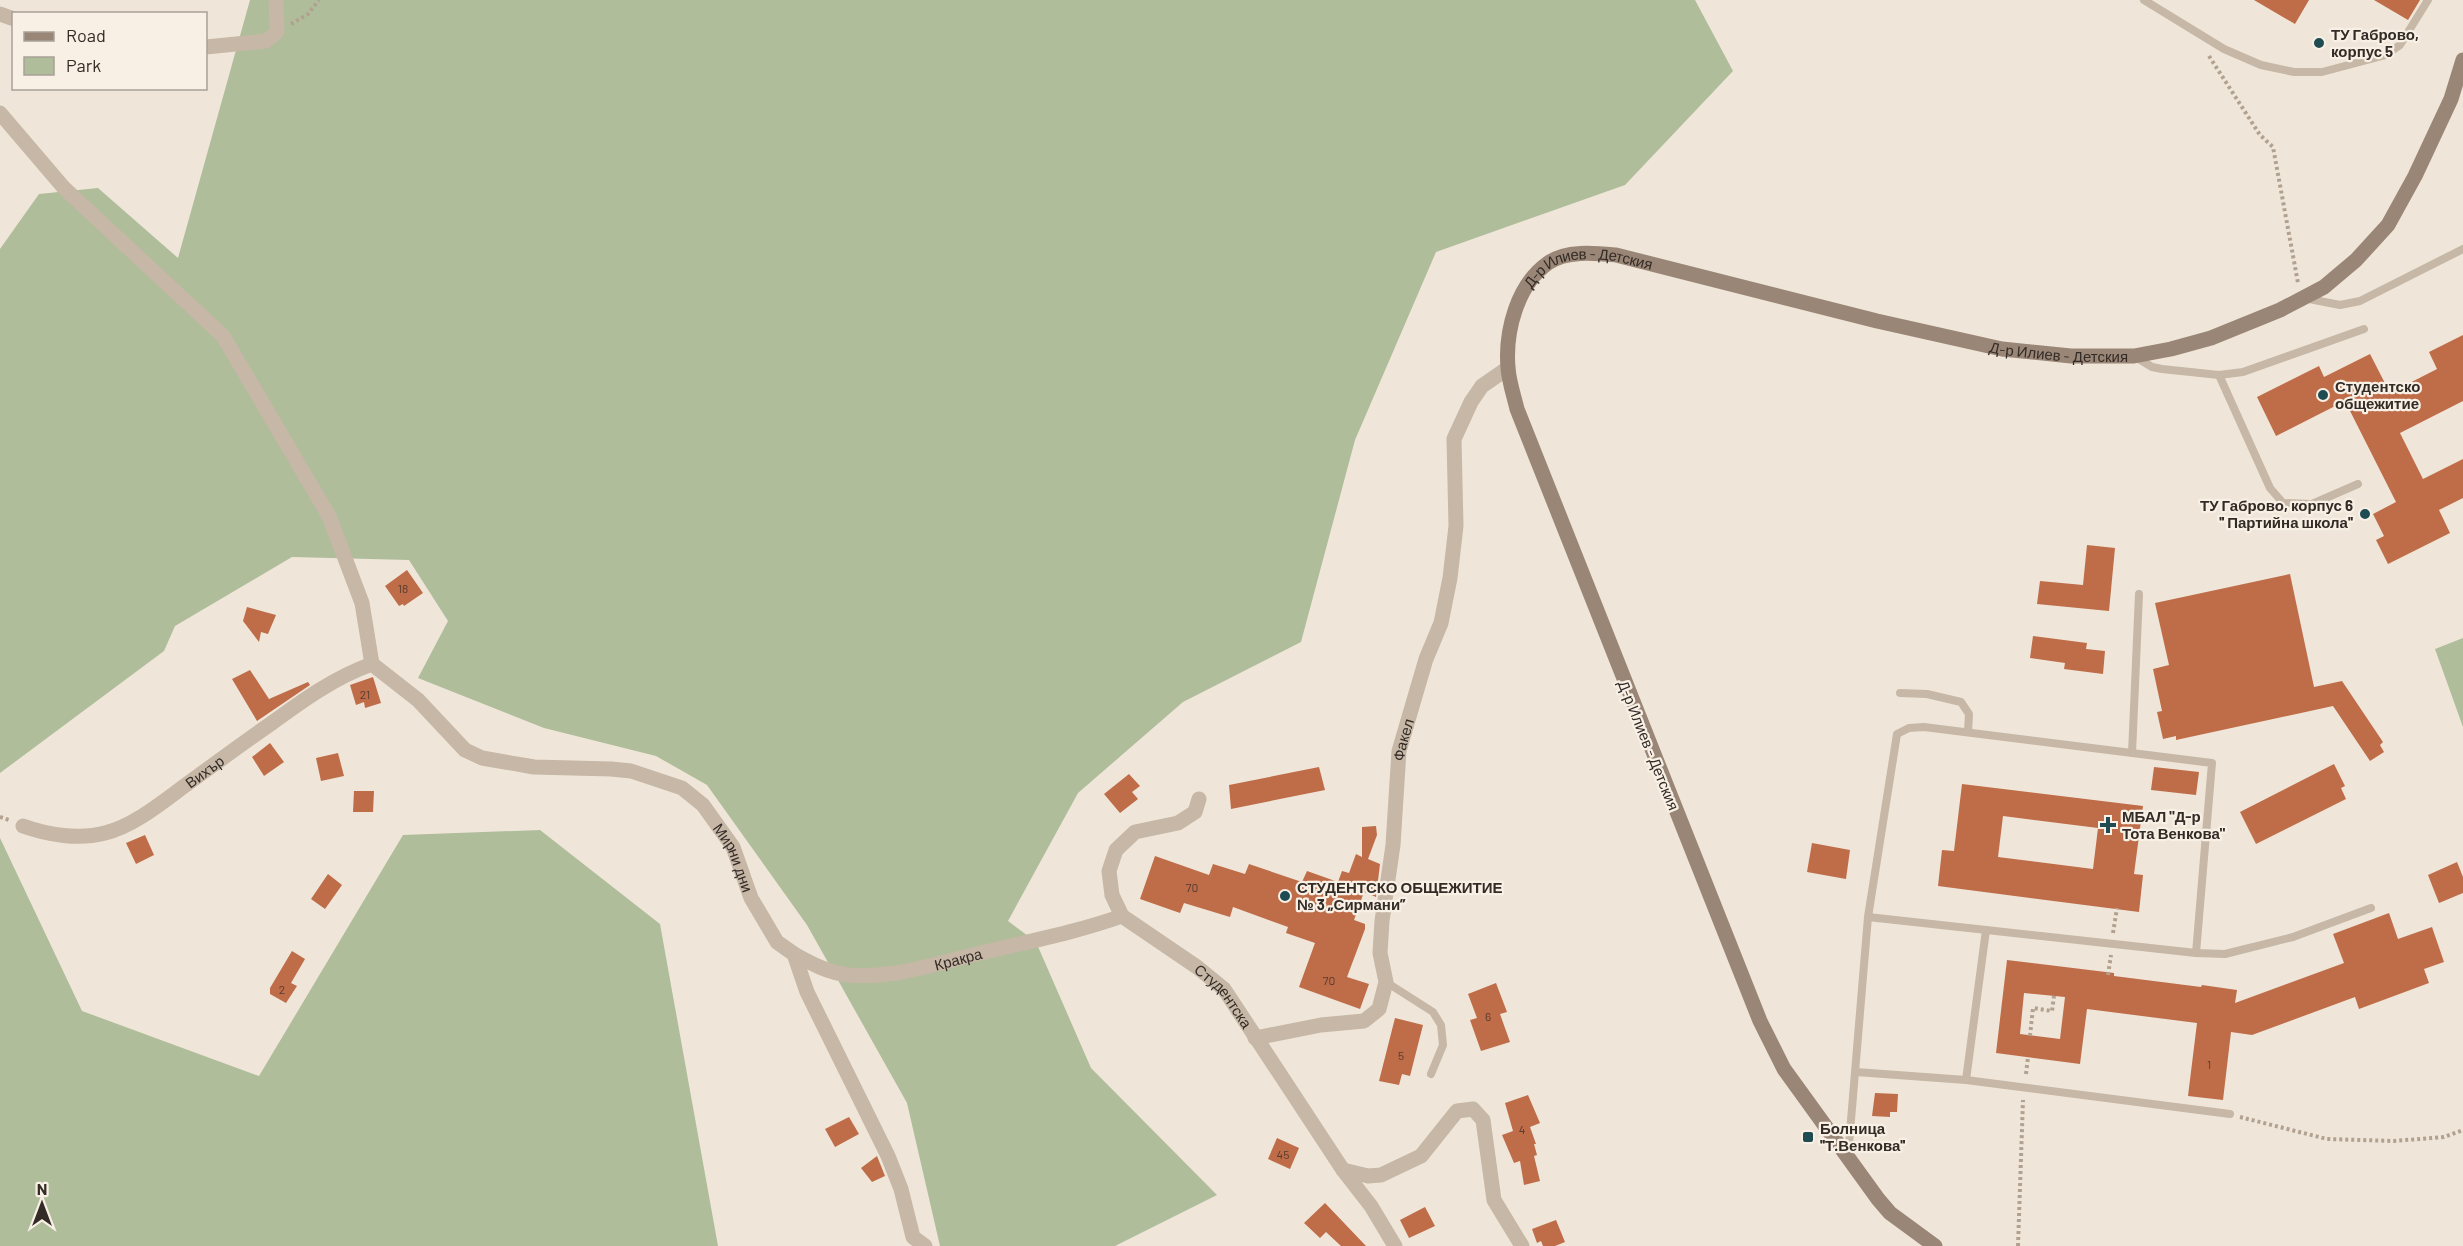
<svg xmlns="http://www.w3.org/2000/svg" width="2463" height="1246" font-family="Barlow,sans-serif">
  <rect width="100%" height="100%" fill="#efe6d9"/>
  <g fill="#afbd9a">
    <polygon points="250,0 1695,0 1733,71 1625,185 1436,252 1355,440 1301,642 1183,702 1078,793 1008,921 1036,942 1091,1068 1217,1195 1115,1246 940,1246 907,1103 807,925 707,785 656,756 544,728 418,678 448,621 409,560 292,557 175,626 164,651 0,773 0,249 39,194 98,188 178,258"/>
    <polygon points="2463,638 2463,727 2435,649"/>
    <polygon points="540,830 660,924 718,1246 0,1246 0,838 82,1011 259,1076 403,835"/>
  </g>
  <g fill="#bf6c48" fill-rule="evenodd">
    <polygon points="2254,0 2309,0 2295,24"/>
    <polygon points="2374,0 2420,0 2408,20"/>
    <polygon points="2463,335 2463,401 2400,433 2423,479 2463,459 2463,498 2439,510 2450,533 2388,564 2376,540 2384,536 2373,514 2396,502 2345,401 2276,436 2257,397 2319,366 2324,377 2370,354 2390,393 2437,369 2429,352"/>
    <polygon points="2087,545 2115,548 2109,611 2037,604 2040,581 2083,585"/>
    <polygon points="407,570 423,593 404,606 403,604 399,606 385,586"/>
    <polygon points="2290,574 2314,687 2342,681 2383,742 2380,745 2384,752 2370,761 2333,706 2176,740 2176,736 2163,739 2157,712 2162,711 2153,669 2169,665 2155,603"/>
    <polygon points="247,607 276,615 268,634 261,632 259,642 243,621"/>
    <polygon points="2033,636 2087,643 2086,649 2105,651 2103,674 2064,669 2065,663 2030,658"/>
    <polygon points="250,670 269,699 308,682 310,685 257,721 232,679"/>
    <polygon points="373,677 381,703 365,708 364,702 356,705 350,685"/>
    <polygon points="270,743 284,762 264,776 252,757"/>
    <polygon points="338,753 344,776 321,781 316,758"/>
    <polygon points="2334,764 2345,786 2341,788 2346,799 2256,844 2240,812"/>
    <polygon points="1319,767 1325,790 1231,809 1229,785"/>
    <polygon points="2154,767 2199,772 2196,795 2151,790"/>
    <polygon points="1129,774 1140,786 1132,792 1138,799 1120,813 1104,794"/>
    <path d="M1962 784 2143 806 2134 874 2143 875 2139 912 1938 886 1942 850 1954 851ZM2003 816 2098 828 2093 869 1998 857Z"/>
    <polygon points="354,791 374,791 373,812 353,812"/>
    <polygon points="1376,826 1377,835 1368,859 1380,864 1376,897 1364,892 1354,920 1365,924 1365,929 1347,977 1369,984 1360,1009 1299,987 1315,943 1286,933 1288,927 1233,907 1230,917 1184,903 1180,913 1140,899 1155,856 1209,875 1213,864 1245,874 1249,864 1302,882 1307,871 1338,882 1342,871 1349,873 1356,854 1362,857 1362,827"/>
    <polygon points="145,835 154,855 136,864 126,843"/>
    <polygon points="1812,843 1850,850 1846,879 1807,872"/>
    <polygon points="2457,862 2463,877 2463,893 2439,903 2428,875"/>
    <polygon points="328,874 342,885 325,909 311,899"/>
    <path d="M2389 913 2398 939 2432 927 2444 962 2424 969 2429 983 2359 1009 2355 997 2252 1035 2231 1032 2223 1100 2188 1096 2197 1023 2087 1009 2080 1064 1996 1053 2007 960 2114 973V976L2201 987 2202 985 2237 990 2235 1003 2344 963 2333 934ZM2024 993 2065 997 2060 1039 2020 1034Z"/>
    <polygon points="292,951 305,959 291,983 297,986 286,1003 270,994 270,988"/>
    <polygon points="1496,983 1507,1012 1500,1014 1510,1042 1481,1051 1470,1020 1477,1018 1468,994"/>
    <polygon points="1395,1018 1423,1025 1410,1076 1402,1074 1399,1085 1379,1081"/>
    <polygon points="1875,1093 1898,1094 1897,1112 1890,1112 1890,1117 1872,1116"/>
    <polygon points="1528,1095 1540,1123 1530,1127 1536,1144 1534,1144 1537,1155 1534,1156 1540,1181 1524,1185 1520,1161 1514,1163 1502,1135 1513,1131 1505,1103"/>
    <polygon points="849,1117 859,1134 835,1147 825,1129"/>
    <polygon points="1277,1138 1299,1148 1290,1169 1268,1159"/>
    <polygon points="877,1156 885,1176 872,1182 861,1168"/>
    <polygon points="1325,1203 1366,1246 1341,1246 1326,1232 1320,1238 1304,1223"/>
    <polygon points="1425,1207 1435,1226 1409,1238 1400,1220"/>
    <polygon points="1556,1220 1565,1242 1555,1246 1543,1246 1541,1241 1537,1243 1532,1229"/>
  </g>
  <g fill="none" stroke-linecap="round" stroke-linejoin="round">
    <g stroke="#b2a190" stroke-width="4" stroke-dasharray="3 3" stroke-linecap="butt">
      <polyline points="291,24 308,14 319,0"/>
      <polyline points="2209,56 2260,135 2273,147 2298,283"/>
      <polyline points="0,817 9,820"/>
      <polyline points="2113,933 2117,908"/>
      <polyline points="2108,975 2111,955"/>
      <polyline points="2030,1036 2033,1008 2052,1011 2054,996"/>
      <polyline points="2026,1074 2028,1057"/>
      <polyline points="2240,1117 2327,1139 2394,1141 2444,1137 2463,1130"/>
      <polyline points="2018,1246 2023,1100"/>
    </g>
    <g stroke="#c6b7a6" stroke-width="8">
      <polyline points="2144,0 2224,49 2261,65 2294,72 2322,72 2386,55 2400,45 2428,0"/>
      <polyline points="2304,298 2340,305 2360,301 2463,249"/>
      <polyline points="2134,356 2152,367 2162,369 2219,375 2243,372 2364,329"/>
      <polyline points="2219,375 2270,488 2283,503 2312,504 2358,484"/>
      <polyline points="1900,693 1927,694 1961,702 1969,714 1968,732"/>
      <polyline points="2132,753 2139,594"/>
      <polyline points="2196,953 2225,954 2293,937 2371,908"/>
      <polyline points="1386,982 1433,1012 1441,1025 1443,1045 1431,1074"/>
      <polyline points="1856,1072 1966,1080 2230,1114"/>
      <polyline points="1966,1080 1986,930"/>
      <polyline points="1848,1156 1868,917 1897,734 1909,728 1924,727 2212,763 2196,953 1868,917"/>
    </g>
    <g stroke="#c6b7a6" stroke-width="15">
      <polyline points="0,14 14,19"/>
      <polyline points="206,47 266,41 277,32 276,0"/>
      <polyline points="0,113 64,188 223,336 329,516 362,603 372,664"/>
      <path id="s1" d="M372 664 418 700 465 750 482 758 534 767 611 769 631 771 682 788 703 805 733 847 751 898 777 942 794 954 807 992 888 1156 901 1189 913 1237 925 1246"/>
      <path id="s2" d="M1199 799 1195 812 1178 823 1135 832 1116 850 1109 871 1112 895 1122 916 1197 967 1224 989 1343 1170 1371 1206 1395 1246"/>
      <path id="s3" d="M23 826C48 835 79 840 105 833 133 826 160 804 183 787 212 766 240 745 269 725 302 701 333 678 372 664"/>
      <path id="s4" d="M794 954C812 964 829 973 849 975 894 979 942 962 985 952 1031 941 1077 932 1122 916"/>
      <path id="s5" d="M1255 1038 1321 1025 1364 1021 1379 1009 1386 982 1380 953 1382 921 1393 845 1399 751 1426 659 1441 623 1450 578 1456 526 1454 439 1471 402 1482 386 1508 368"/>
      <polyline points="1343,1170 1368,1176 1381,1175 1421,1156 1457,1111 1473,1109 1483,1120 1494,1200 1522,1246"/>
    </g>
    <path stroke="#9a8677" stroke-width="15" id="s6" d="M1935 1246 1890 1213 1878 1199 1784 1069 1760 1021 1517 409C1514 396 1509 382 1508 368 1505 331 1517 285 1548 263 1566 250 1595 253 1616 255L1877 321 2002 349 2071 356H2134L2171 349 2211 338 2280 310 2324 287 2356 260 2388 225 2415 176 2451 99 2463 60"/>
  </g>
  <g fill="#1f4b52" stroke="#f8f0e5" stroke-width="2">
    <circle cx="2319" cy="43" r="6"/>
    <circle cx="2323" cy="395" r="6"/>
    <circle cx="2365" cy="514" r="6"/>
    <path d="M2105 816h6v6h6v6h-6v6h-6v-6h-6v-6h6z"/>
    <circle cx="1285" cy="896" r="6"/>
    <rect x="1802" y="1131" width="12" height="12" rx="3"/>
  </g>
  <g text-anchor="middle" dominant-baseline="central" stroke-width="4.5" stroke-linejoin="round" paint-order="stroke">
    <g font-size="12" fill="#563b2e">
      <text x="403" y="588">18</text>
      <text x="365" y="694">21</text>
      <text x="1192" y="887">70</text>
      <text x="1329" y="980">70</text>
      <text x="282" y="989">2</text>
      <text x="1488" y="1016">6</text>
      <text x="1401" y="1055">5</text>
      <text x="2209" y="1064">1</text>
      <text x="1522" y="1129">4</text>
      <text x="1283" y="1154">45</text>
    </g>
    <g font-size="15" font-weight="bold" fill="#332b26" stroke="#f8f0e5" text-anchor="start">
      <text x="2331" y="34">ТУ Габрово,<tspan x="2331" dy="17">корпус 5</tspan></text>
      <text x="2335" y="386">Студентско<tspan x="2335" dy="17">общежитие</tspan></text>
      <text x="2353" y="505" text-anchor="end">ТУ Габрово, корпус 6<tspan x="2353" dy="17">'' Партийна школа''</tspan></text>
      <text x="2122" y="816">МБАЛ "Д-р<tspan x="2122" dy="17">Тота Венкова"</tspan></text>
      <text x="1297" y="887">СТУДЕНТСКО ОБЩЕЖИТИЕ<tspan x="1297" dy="17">№ 3 „Сирмани”</tspan></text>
      <text x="1820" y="1128">Болница<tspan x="1820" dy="17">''Т.Венкова''</tspan></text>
    </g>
    <g font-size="15" fill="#332b26" stroke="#f8f0e5">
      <text stroke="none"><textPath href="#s6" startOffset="1144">Д-р Илиев - Детския</textPath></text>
      <text stroke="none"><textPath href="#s6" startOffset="1630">Д-р Илиев - Детския</textPath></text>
      <text stroke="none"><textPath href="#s5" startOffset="402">Факел</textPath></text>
      <text transform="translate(1649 745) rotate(68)">Д-р Илиев - Детския</text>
      <text stroke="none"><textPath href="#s3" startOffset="201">Вихър</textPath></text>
      <text stroke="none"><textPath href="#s1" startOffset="438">Мирни дни</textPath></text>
      <text stroke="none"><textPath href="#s4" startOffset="170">Кракра</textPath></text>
      <text stroke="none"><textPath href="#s2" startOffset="304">Студентска</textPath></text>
    </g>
  </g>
  <rect x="12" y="12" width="195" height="78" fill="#f8f0e5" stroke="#a9a199" stroke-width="1.5"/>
  <rect x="24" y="32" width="30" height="9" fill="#9a8677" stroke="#a9a199" stroke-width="1.5"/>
  <text x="66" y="42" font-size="18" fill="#332b26">Road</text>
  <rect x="24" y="57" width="30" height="18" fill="#afbd9a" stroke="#a9a199" stroke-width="1.5"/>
  <text x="66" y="72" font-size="18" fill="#332b26">Park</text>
  <g transform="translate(42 1204)" stroke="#f8f0e5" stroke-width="4.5" paint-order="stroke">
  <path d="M0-4.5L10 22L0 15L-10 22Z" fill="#332b26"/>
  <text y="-9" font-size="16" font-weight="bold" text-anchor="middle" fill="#332b26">N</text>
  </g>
</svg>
